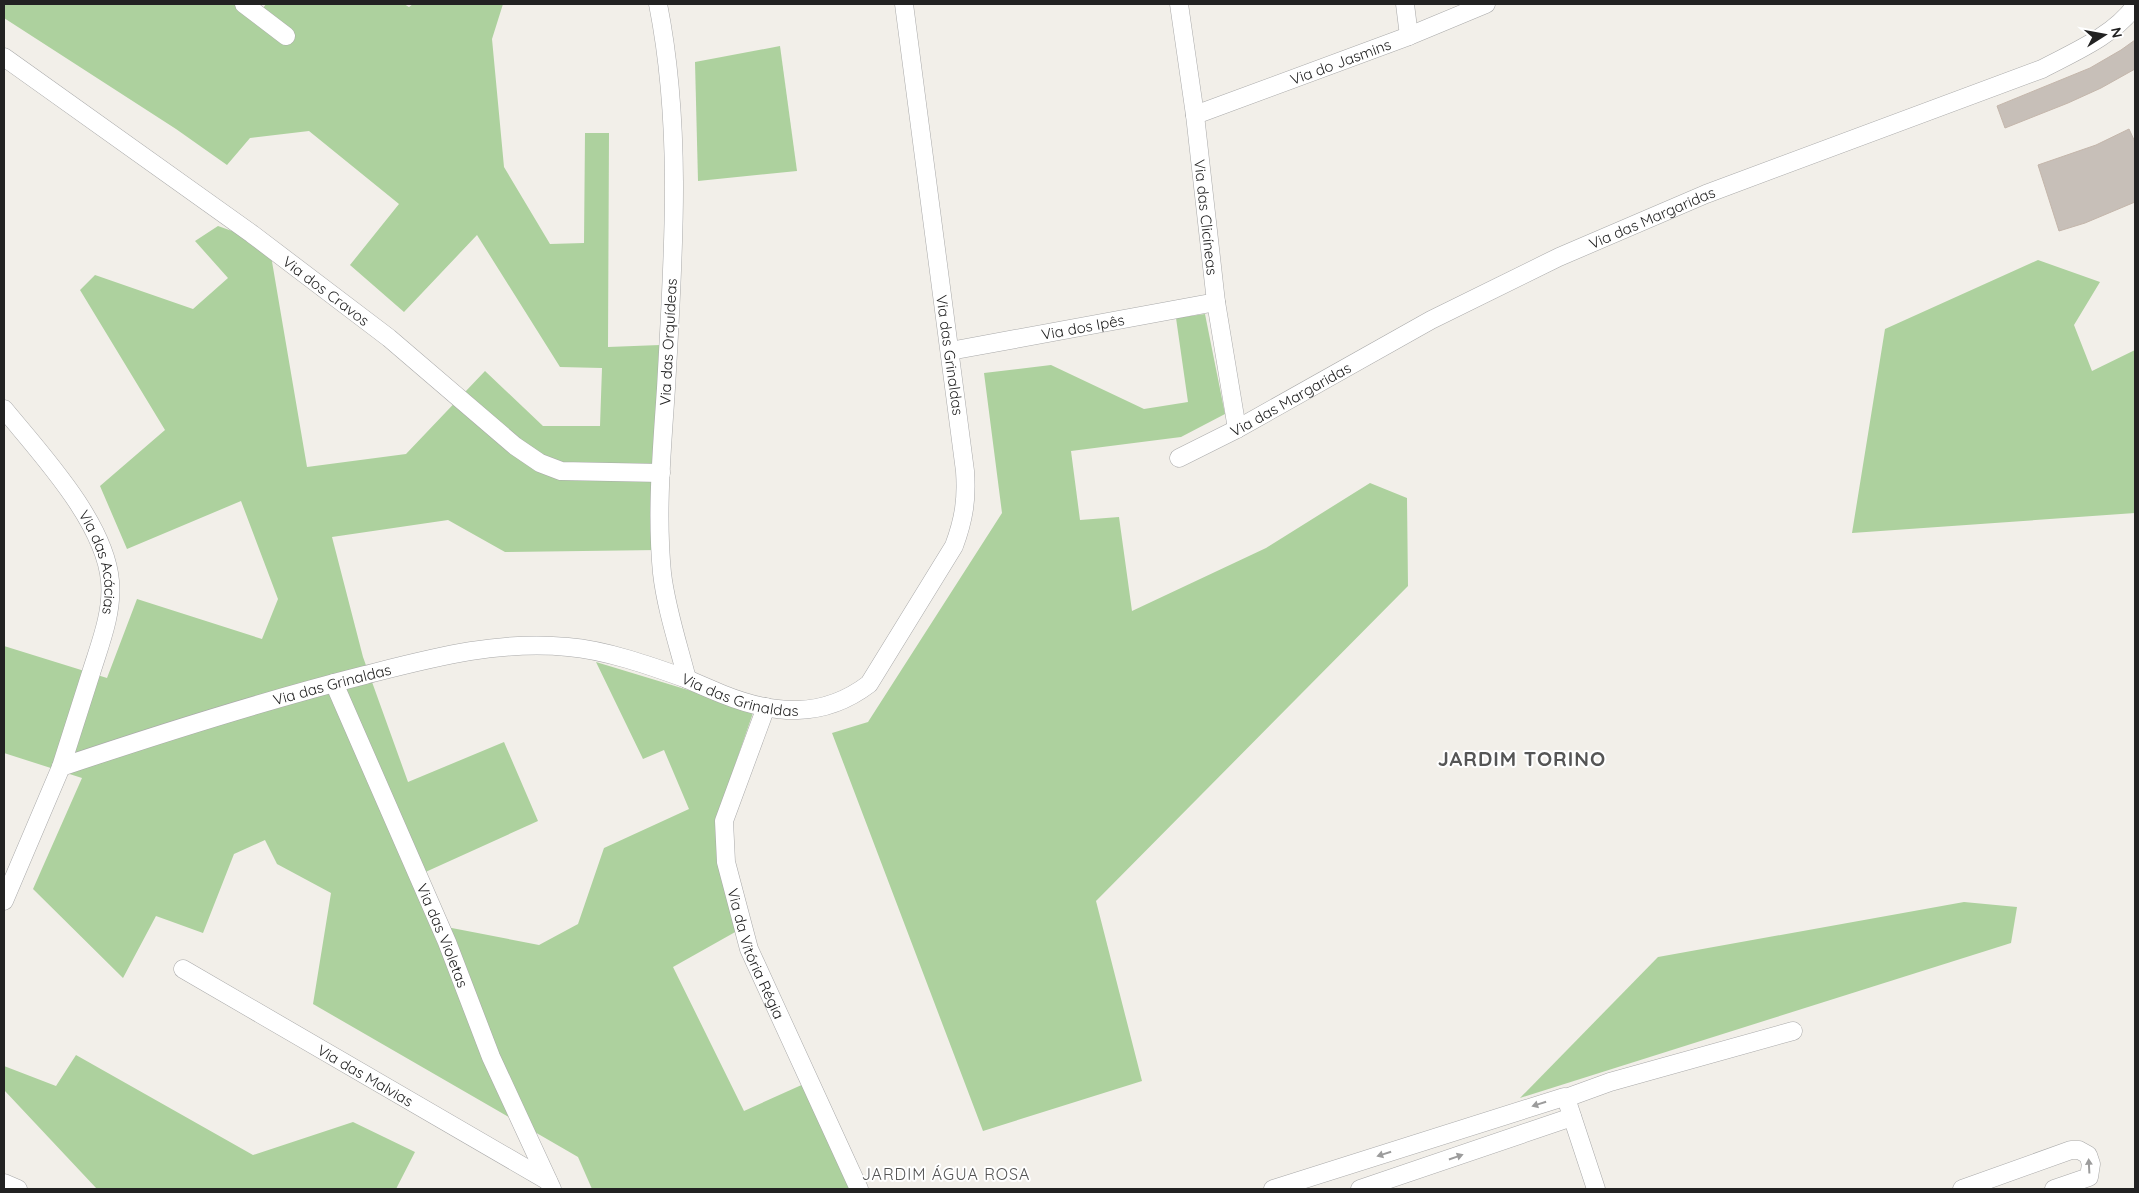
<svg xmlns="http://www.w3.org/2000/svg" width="2139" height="1193" font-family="Quicksand,sans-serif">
  <rect width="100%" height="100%" fill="#f2efe9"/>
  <g fill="#add19e">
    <polygon points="4,4 235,4 255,19 266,4 404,4 409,7 413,4 503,4 492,39 504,167 550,244 584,243 585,133 609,133 608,347 660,345 658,550 505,552 448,520 332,537 363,657 408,782 504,742 538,821 410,879 431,924 539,945 578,924 604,848 689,809 664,750 643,759 596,662 754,710 716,820 737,931 673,967 744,1111 806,1083 855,1189 592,1189 578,1157 313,1004 331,893 277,864 265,840 234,854 203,933 156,916 123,978 33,889 82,778 4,753 4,646 107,678 137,599 262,639 278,599 241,501 127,549 100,486 165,430 80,290 95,275 193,309 228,278 195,241 218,226 269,244 307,467 406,454 485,371 543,426 600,426 602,368 560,367 477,235 404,312 350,265 399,204 309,131 250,138 227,165 176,129 4,18"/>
    <polygon points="780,46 797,171 698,181 695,62"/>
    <polygon points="2038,260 2100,282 2074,325 2092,371 2135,350 2135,513 1852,533 1885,329"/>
    <polygon points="1205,314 1225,414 1181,437 1071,451 1080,520 1119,517 1132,611 1266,548 1370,483 1407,498 1408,586 1096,901 1142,1081 983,1131 832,733 868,722 1002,513 984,373 1051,365 1144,409 1188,402 1176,318"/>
    <polygon points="1964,902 2017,907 2011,943 1520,1098 1658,957"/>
    <polygon points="76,1055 253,1155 353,1122 415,1152 396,1189 97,1189 4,1090 4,1066 56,1086"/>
  </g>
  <g fill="#c7bfb8" stroke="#c4b6ab">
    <polygon points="2135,40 2135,69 2101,88 2068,103 2005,128 1997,106 2090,68 2121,50"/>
    <polygon points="2129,129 2135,142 2135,202 2085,223 2059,231 2038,165 2096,145"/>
  </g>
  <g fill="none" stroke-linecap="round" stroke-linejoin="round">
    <g stroke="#a9a9a9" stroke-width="19">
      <g id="street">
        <polyline points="244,4 286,36"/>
        <path d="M658 4C683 130 673 261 666 388 662 449 656 511 662 573 666 608 678 644 687 679"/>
        <path id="s1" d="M1179 4 1195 115 1216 302 1237 429"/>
        <polyline points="1405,4 1409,36"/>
        <path id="s2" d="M4 57 252 234 389 338 515 446 540 463 561 471 661 473"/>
        <path id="s3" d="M1195 115 1409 36 1486 4"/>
        <path id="s4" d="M950 351 1216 302"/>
        <path id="s5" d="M4 409C40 453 105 522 110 581 113 612 100 644 91 673 81 704 71 735 61 767"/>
        <path id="s6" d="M1179 458 1237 429 1431 320 1559 257 1706 194 2042 69C2074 52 2113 36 2135 6"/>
        <path id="s7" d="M334 683 447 942 491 1057 552 1189"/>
        <path id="s8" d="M766 707 724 821 726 862 749 949 859 1189"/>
        <path id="s9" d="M4 901 61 767C162 733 262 701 365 675 432 658 498 640 568 647 606 650 651 666 687 679 698 684 710 689 722 694 774 715 823 719 869 684L954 546C964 519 967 499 965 471L904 4"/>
        <path id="s10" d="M183 969 548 1181"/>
        <polyline points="1566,1098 1610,1082 1793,1031"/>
        <polyline points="4,1183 18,1189"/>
        <polyline points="1273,1189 1564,1097 1566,1098 1596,1189"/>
        <polyline points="1360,1189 1572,1117"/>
        <polyline points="1962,1189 2071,1150 2079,1150 2088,1155 2091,1164 2089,1177 2054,1189"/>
      </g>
    </g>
    <use href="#street" stroke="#fff" stroke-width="18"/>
  </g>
  <defs><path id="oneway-solid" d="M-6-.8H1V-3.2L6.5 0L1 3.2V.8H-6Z" transform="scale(1.25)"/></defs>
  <g fill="#9c9c9c">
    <use href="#oneway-solid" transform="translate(1539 1104) rotate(162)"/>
    <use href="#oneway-solid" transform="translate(1384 1154) rotate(162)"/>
    <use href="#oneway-solid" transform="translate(1456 1157) rotate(-19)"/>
    <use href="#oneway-solid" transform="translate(2089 1166) rotate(-93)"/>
  </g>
  <g text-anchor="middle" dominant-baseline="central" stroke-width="4" stroke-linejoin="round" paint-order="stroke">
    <g font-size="15" fill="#222" stroke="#fff">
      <text stroke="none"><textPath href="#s3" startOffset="155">Via do Jasmins</textPath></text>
      <text stroke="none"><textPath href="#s1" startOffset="215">Via das Clicíneas</textPath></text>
      <text stroke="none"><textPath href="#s6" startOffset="531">Via das Margaridas</textPath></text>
      <text stroke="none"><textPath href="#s2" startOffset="398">Via dos Cravos</textPath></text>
      <text stroke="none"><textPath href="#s4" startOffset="135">Via dos Ipês</textPath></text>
      <text transform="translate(668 342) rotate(-87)">Via das Orquídeas</text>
      <text transform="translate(950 355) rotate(82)">Via das Grinaldas</text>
      <text stroke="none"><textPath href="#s6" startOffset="126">Via das Margaridas</textPath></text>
      <text stroke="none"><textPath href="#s5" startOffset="184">Via das Acácias</textPath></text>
      <text stroke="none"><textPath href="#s9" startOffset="429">Via das Grinaldas</textPath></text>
      <text stroke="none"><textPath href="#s9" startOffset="849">Via das Grinaldas</textPath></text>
      <text stroke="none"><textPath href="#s7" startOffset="275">Via das Violetas</textPath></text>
      <text stroke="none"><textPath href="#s8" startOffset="259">Via da Vitória Régia</textPath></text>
      <text stroke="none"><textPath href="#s10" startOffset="211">Via das Malvias</textPath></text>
    </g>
    <g font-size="16" letter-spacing="1" fill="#555" stroke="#fff">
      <text x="946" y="1174">JARDIM ÁGUA ROSA</text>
    </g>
    <g font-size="20" font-weight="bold" letter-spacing="1" fill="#555" stroke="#fff">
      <text x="1522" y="758">JARDIM TORINO</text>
    </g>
  </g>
  <rect width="2139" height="1193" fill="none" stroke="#222222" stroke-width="10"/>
  <g transform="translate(2104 35) rotate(79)" stroke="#ffffff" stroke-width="4" paint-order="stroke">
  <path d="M0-4L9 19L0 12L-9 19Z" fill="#222222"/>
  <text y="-8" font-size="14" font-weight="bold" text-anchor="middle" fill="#222222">N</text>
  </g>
</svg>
